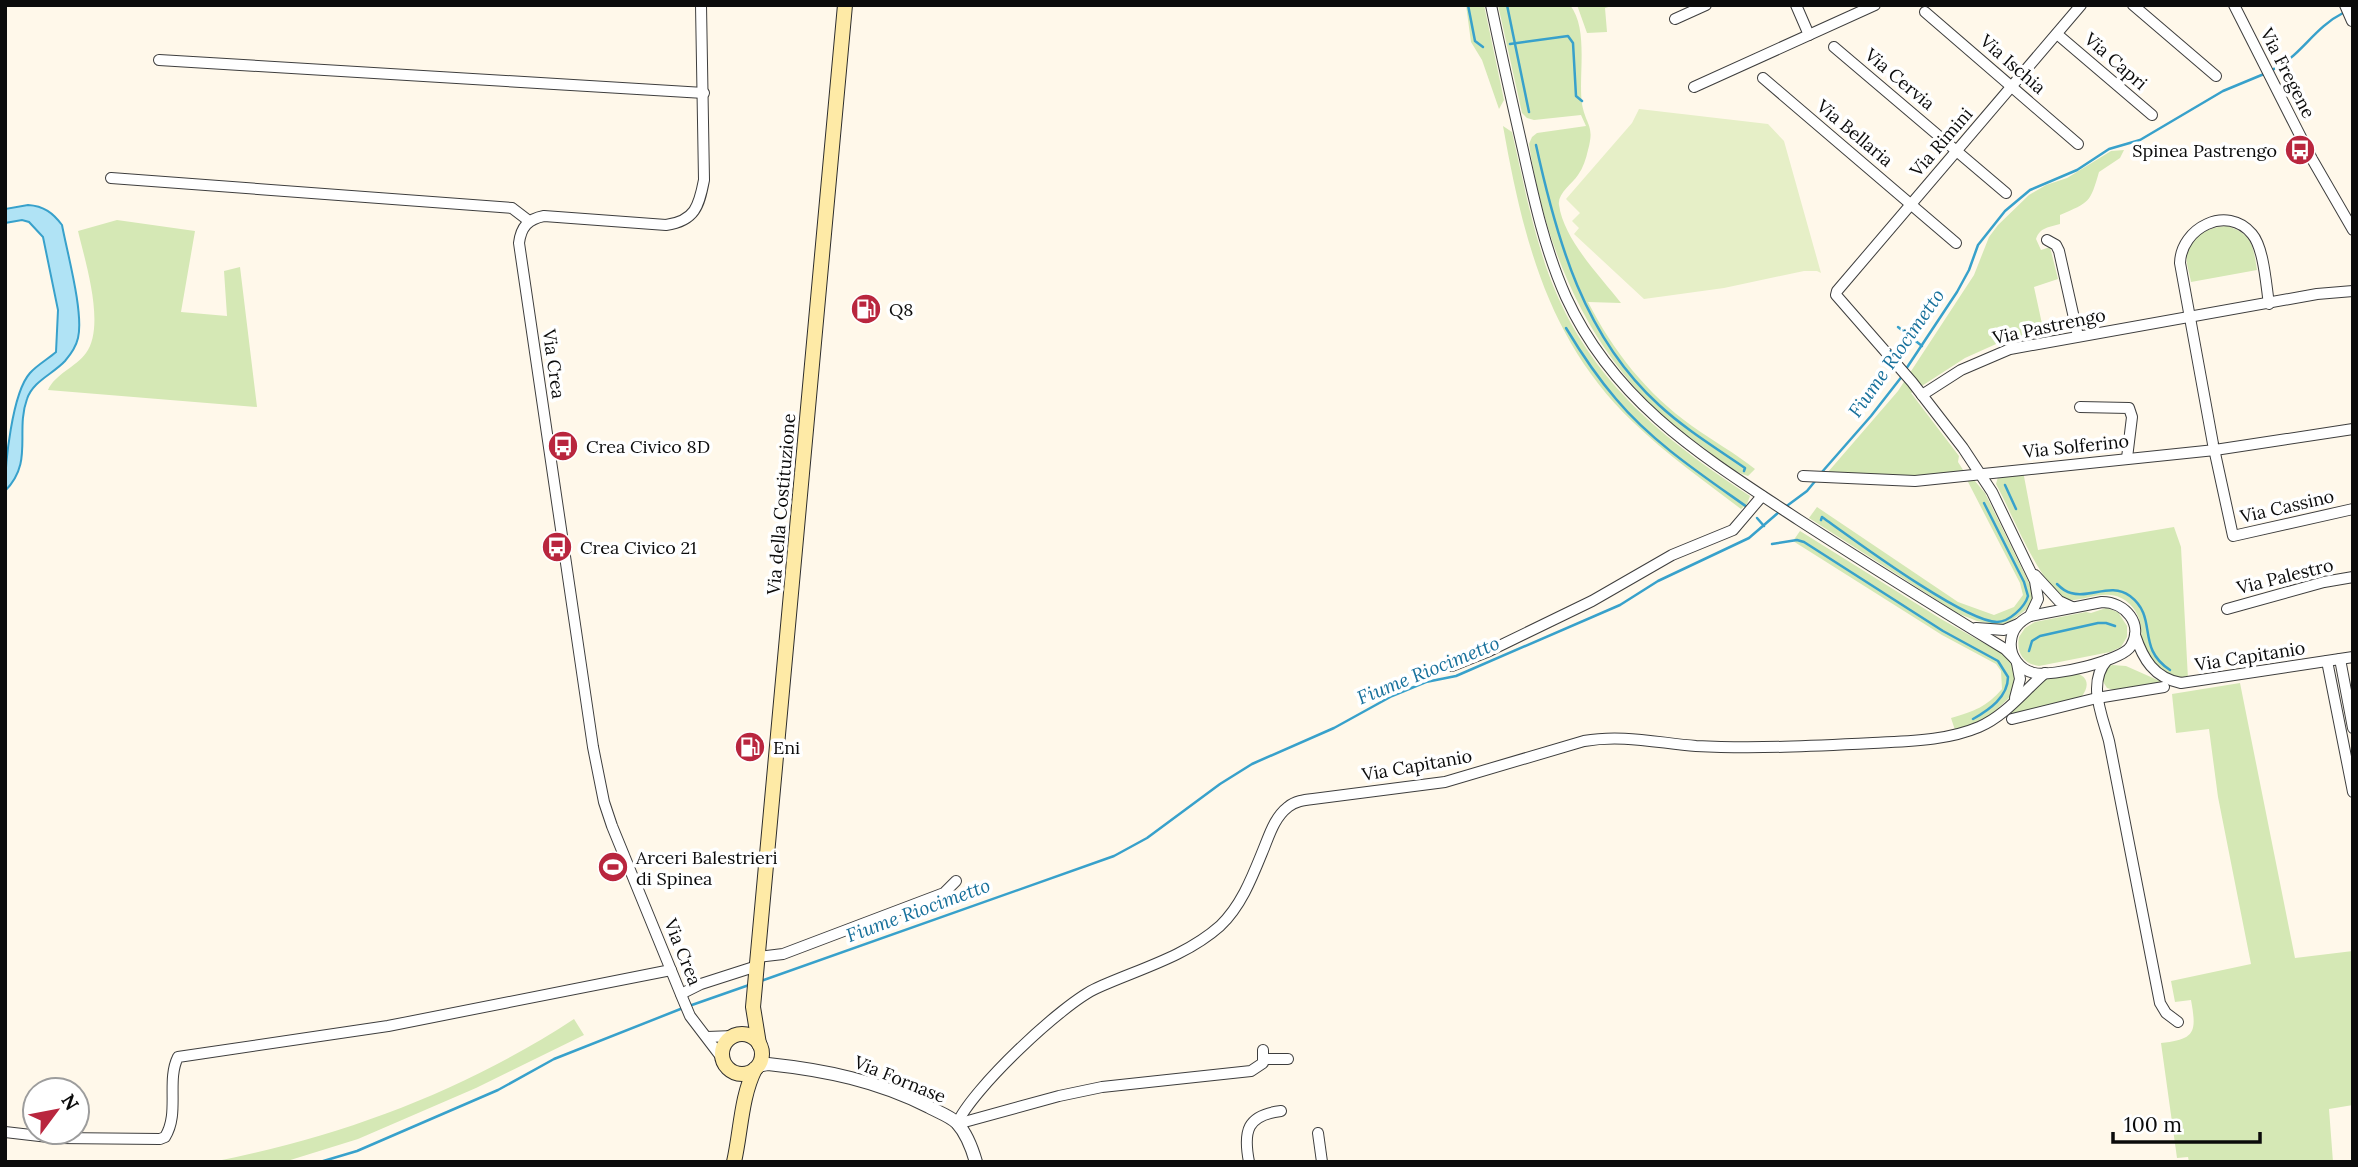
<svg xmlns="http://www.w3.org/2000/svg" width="2358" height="1167" font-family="Lora,serif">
  <rect width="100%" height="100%" fill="#fff8ea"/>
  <g fill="#d5e8b5">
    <polygon points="1466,5 1484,5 1504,100 1499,109 1482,60 1471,42"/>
    <path d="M1498 5H1570C1589 29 1578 76 1582 104 1586 126 1595 125 1588 150 1586 159 1583 168 1578 175 1572 184 1557 194 1559 205 1564 240 1600 276 1621 303L1588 302C1613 351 1647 394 1692 426 1713 441 1735 453 1755 469L1748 476C1732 472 1714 455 1700 445 1599 376 1547 262 1529 144L1532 137 1537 133 1586 126 1581 115 1534 120 1527 118 1522 113Z"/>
    <polygon points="1577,5 1615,5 1605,8 1607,32 1587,33"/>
    <path d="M1503 126 1512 132C1521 172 1529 212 1541 251 1576 368 1652 432 1750 496L1747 504 1741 509C1704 481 1666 454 1633 422 1548 341 1523 238 1503 126Z"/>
    <path d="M2124 150 2120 158 2099 172C2090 203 2090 202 2060 215V224C2050 227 2040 227 2036 239L2041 250 2050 247 2058 279 2034 287 2044 333 2005 340 1965 358 1911 393 1959 456 1958 462 1965 473 1927 479 1865 476 1828 472 1898 391 1974 275 1989 237 1998 225 2029 195 2046 185 2067 178 2111 151Z"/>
    <path d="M117 220 195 231 181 312 227 316 224 271 240 267 257 407 48 390C55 374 76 367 86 353 106 326 85 261 78 231Z"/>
    <path d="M2227 226C2253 234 2253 246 2257 270L2191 282C2190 274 2185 262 2187 253 2191 234 2210 227 2227 226Z"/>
    <path d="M2023 471 2038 550 2174 527 2181 547 2188 679C2167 677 2150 665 2142 645 2141 640 2142 634 2141 629 2140 612 2128 597 2111 595 2096 593 2082 601 2067 600 2040 586 2012 513 1996 484L1998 477Z"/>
    <polygon points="1966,478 1974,480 1985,493 2031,587 2033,598 2027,609 2011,621 2000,625 1977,621 1957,613 1809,518 1817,507 1958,602 1994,615 2014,607 2023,595 2020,583"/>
    <path d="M1800 531 1941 619 2005 655 2012 665 2016 683 2010 697 1990 716 1977 723 1955 730 1951 718C1975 711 1986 707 2002 689L2001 671 1996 664 1942 635 1793 541Z"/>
    <path d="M2106 608 2118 612 2127 626V637L2121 647 2110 652 2039 666C2024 664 2016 653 2019 637L2025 628 2035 622 2086 612 2091 613Z"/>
    <polygon points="2112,665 2126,666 2162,682 2114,690 2107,688 2102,680 2107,667"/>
    <path d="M2074 673C2088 675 2090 686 2082 696L2007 716 2044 680Z"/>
    <path d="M2240 683 2295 958 2353 951V1105L2329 1109 2333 1162H2189L2188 1157 2177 1158 2161 1043C2195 1039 2197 1033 2191 1000L2175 1002 2171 981 2251 964 2218 797 2209 729 2176 733 2172 694Z"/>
    <path d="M574 1019 584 1035 476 1088 358 1139 284 1162H212C341 1137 464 1091 574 1019Z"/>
  </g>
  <polygon fill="#e6efc7" points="1639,109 1768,124 1784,141 1821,273 1817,271 1804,271 1724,288 1644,299 1574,234 1579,228 1572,221 1580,213 1566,199 1632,123"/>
  <path fill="#b0e3f5" stroke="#38a1cb" stroke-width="2" d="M28 205C44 206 53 213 62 225 67 252 84 313 78 338 76 347 71 354 65 361 53 374 33 381 27 399 15 432 34 462 5 491 5 464 12 393 30 373 37 365 48 359 56 352L58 310 43 237 29 222 22 220 5 223V209Z"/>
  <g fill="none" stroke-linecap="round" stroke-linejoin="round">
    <g stroke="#38a1cb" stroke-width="2.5">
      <polyline points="1468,5 1475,41 1483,47"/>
      <polyline points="1507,5 1529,112"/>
      <polyline points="1510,44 1568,36 1573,43 1576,96 1582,101"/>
      <path d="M2270 71C2300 58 2313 28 2343 13"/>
      <path d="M1536 145C1557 241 1584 337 1659 405 1685 429 1716 448 1745 468L1744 471"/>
      <polyline points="1898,327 1922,346"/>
      <path d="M1566 328C1581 353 1597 377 1616 399 1652 442 1702 475 1747 507"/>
      <polyline points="1906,369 1957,292 1969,270 1978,245 2005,211 2030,190 2077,170 2109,149 2140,140 2223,91 2264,74"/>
      <polyline points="1822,472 1871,416 1903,375"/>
      <polyline points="2005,485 2016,509"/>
      <polyline points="1784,508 1807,491 1816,480"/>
      <polyline points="1757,518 1764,526"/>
      <path d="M1821 520 1822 517C1853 539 1965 622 1997 622 2009 622 2025 607 2028 596L2024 582 1984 503"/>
      <path d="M1772 544 1797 540 1804 542 1943 631 1998 661 2008 677C2008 697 1989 710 1973 719"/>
      <path d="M2057 584C2061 588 2065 592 2071 593 2090 599 2111 582 2130 596 2159 618 2135 647 2170 670"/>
      <polyline points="2029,651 2032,641 2040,636 2098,623 2106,623 2115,626"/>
      <polyline points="761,981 1114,856 1147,838 1220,784 1252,764 1334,728 1392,696 1426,682 1456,676 1620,605 1658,581 1749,538 1779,512"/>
      <polyline points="689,1006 749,985"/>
      <polyline points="320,1162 357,1151 498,1090 554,1059 683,1008"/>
    </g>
    <g stroke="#3e3e3e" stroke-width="12">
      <g id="minor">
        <path d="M701 5 704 180C699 206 695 221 666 225L544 216C528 219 521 227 519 243L593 747 604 802 612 826 682 997 690 1016 722 1058"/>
        <path d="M1491 5C1501 53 1512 102 1523 150 1534 200 1545 250 1566 297 1615 404 1705 458 1799 520 1867 564 1936 607 2005 649L2014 658"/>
        <polyline points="1796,5 1809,35"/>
        <polyline points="2133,5 2216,76"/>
        <polyline points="2234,5 2312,159 2353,230"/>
        <polyline points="2345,5 2352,21"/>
        <polyline points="1925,12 2078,144"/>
        <polyline points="1675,19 1706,5"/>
        <polyline points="2057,34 2152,115"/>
        <polyline points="1834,47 2006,193"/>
        <polyline points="159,60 704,93"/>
        <polyline points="1763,78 1956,243"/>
        <polyline points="1694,87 1875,5"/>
        <polyline points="111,178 512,208 529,221"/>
        <polyline points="2047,240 2056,245 2059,251 2078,336"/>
        <path d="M2269 304C2266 285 2264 248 2252 234 2227 204 2181 228 2180 263L2213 444 2233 536 2353 509"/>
        <polyline points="1922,395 1961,370 2010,349 2317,294 2353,291"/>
        <polyline points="2080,407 2129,408 2132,417 2127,458"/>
        <polyline points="1803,476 1915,481 2215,450 2353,429"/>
        <polyline points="2035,575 2059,601 2072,607"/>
        <path d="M2102 602C2125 602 2144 624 2131 646 2122 661 2052 677 2034 673 2020 670 2009 656 2011 641 2012 629 2020 621 2030 616Z"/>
        <polyline points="2227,609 2324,582 2353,577"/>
        <polyline points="2030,616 2038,599 2035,581 1992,492 1963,448 1912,382 1836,295 1837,291 2081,5"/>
        <polyline points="1976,628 2004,630 2018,624"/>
        <path d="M2135 635C2143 659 2154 678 2181 683L2353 657"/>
        <polyline points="2340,659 2353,728"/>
        <path d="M2107 660C2087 683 2102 715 2109 741L2160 1003 2166 1013 2178 1022"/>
        <polyline points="2327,661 2353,792"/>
        <polyline points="1443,665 1452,666 1487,652 1592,601 1672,555 1733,530 1762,496"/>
        <polyline points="2015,698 2020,679 2017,663"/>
        <polyline points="2012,719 2097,698 2164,687"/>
        <polyline points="758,957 783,954 944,893 956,881"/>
        <polyline points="681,994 701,984 757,966"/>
        <polyline points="707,1037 734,1036"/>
        <polyline points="1264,1059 1288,1059"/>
        <path d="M957 1124C971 1090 1063 1003 1097 988 1139 969 1185 957 1220 926 1242 905 1253 875 1264 848 1270 833 1275 817 1288 807 1295 801 1304 800 1313 799L1445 782 1584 741C1622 734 1658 743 1696 746 1754 749 1814 746 1873 743 1908 741 1946 741 1979 727 2005 716 2023 692 2045 673"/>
        <polyline points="957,1124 1059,1096 1102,1087 1251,1071 1263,1063 1263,1050"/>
        <path d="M5 1132 57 1138 160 1139 165 1137C180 1113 166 1081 178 1057L388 1026 671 970"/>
        <polyline points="1318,1133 1322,1162"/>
        <path d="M1249 1162C1243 1131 1247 1115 1281 1111"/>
      </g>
    </g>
    <g stroke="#3e3e3e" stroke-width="14">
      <path id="tertiary" d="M758 1066 768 1064C825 1070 878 1081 929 1107 938 1112 950 1116 957 1123 967 1134 972 1148 976 1162"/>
    </g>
    <g stroke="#2d2d2d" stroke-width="16">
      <g id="secondary">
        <circle cx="742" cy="1054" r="20"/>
        <polyline points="759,1044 753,1007 845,5"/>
        <path d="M734 1162C741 1131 741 1097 755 1069"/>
      </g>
    </g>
    <use href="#minor" stroke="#fff" stroke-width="10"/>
    <use href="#tertiary" stroke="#fff" stroke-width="12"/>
    <use href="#secondary" stroke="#feeaa6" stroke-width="14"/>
  </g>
  <defs>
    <g id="bus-disc" transform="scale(1.575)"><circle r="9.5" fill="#b9263e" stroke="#fff"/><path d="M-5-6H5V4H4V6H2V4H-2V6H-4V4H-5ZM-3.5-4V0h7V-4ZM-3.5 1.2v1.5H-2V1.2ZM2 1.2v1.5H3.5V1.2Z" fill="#fff"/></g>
    <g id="fuel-disc" transform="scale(1.575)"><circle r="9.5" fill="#b9263e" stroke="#fff"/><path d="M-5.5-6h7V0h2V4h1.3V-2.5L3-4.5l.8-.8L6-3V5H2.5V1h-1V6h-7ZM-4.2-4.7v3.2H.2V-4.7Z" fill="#fff"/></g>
    <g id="stadium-disc" transform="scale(1.575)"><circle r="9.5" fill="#b9263e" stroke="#fff"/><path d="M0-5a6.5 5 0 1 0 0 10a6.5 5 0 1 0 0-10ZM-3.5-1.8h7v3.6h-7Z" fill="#fff"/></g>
  </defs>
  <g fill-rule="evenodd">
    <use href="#bus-disc" x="2300" y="150"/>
    <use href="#fuel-disc" x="866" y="309"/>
    <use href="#bus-disc" x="563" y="446"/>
    <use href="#bus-disc" x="557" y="547"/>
    <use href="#fuel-disc" x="750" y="747"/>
    <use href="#stadium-disc" x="613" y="867"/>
  </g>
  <g text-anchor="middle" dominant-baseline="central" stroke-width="7" stroke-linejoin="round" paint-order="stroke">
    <g font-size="18" fill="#0b0b0b" stroke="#fff">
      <text transform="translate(2116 61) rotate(41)">Via Capri</text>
      <text transform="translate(2013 64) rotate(41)">Via Ischia</text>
      <text transform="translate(2288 73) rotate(63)">Via Fregene</text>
      <text transform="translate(1900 79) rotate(40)">Via Cervia</text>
      <text transform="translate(1855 133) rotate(40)">Via Bellaria</text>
      <text transform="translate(1941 142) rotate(-49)">Via Rimini</text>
      <text transform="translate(2049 326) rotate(-12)">Via Pastrengo</text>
      <text transform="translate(554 364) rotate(82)">Via Crea</text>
      <text transform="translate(2076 446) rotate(-6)">Via Solferino</text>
      <text transform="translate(781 504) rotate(-85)">Via della Costituzione</text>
      <text transform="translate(2287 506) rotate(-13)">Via Cassino</text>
      <text transform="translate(2285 576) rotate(-14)">Via Palestro</text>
      <text transform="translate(2250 656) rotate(-9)">Via Capitanio</text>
      <text transform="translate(1417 765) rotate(-10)">Via Capitanio</text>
      <text transform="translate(683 952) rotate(68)">Via Crea</text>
      <text transform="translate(900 1079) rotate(22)">Via Fornase</text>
    </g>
    <g font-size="18" fill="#0b0b0b" stroke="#fff" text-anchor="start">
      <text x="2277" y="150" text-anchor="end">Spinea Pastrengo</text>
      <text x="889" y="309">Q8</text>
      <text x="586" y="446">Crea Civico 8D</text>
      <text x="580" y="547">Crea Civico 21</text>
      <text x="773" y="747">Eni</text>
      <text x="636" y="857">Arceri Balestrieri<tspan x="636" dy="21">di Spinea</tspan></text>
    </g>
    <g font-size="19" font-style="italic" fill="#17709b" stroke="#fff">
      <text transform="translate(1896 353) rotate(-55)">Fiume Riocimetto</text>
      <text transform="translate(1428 670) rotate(-22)">Fiume Riocimetto</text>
      <text transform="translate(918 910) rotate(-20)">Fiume Riocimetto</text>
    </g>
  </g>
  <rect width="2358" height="1167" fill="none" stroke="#0b0b0b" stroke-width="14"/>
  <g transform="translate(56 1111) rotate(58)"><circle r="33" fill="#ffffff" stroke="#9d9d9d" stroke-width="2"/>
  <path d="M0-5L12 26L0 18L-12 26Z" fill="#b9263e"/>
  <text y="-10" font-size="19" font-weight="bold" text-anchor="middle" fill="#0b0b0b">N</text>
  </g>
  <path d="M2113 1132v10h147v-10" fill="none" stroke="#0b0b0b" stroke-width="3.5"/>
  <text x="2124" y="1132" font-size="21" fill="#0b0b0b" stroke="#ffffff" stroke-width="5" paint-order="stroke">100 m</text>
</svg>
